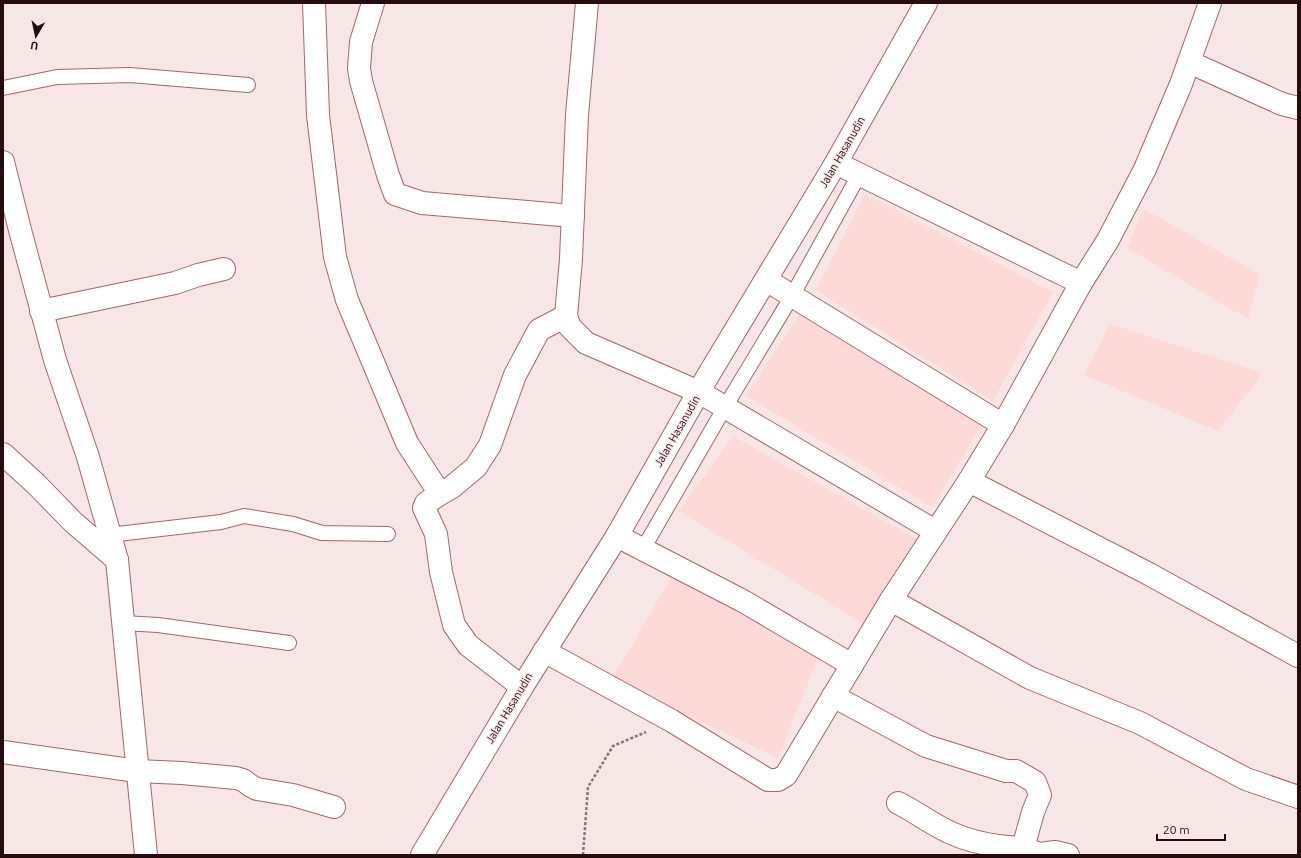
<svg xmlns="http://www.w3.org/2000/svg" width="1301" height="858" font-family="Ubuntu,sans-serif">
  <rect width="100%" height="100%" fill="#f6e6e5"/>
  <g fill="#fddad8">
    <polygon points="865,194 1053,292 993,401 816,290"/>
    <polygon points="1144,209 1260,275 1248,319 1127,248"/>
    <polygon points="805,306 988,415 932,507 746,396"/>
    <polygon points="1110,324 1263,373 1218,431 1084,375"/>
    <polygon points="733,436 918,540 864,624 679,511"/>
    <polygon points="675,571 821,651 778,758 612,679"/>
  </g>
  <g fill="none" stroke-linecap="round" stroke-linejoin="round">
    <g stroke="#a96564" stroke-width="16">
      <g id="service">
        <polyline points="3,88 57,77 130,75 248,85"/>
        <polyline points="109,535 221,522 244,516 293,524 322,533 388,534"/>
        <polyline points="643,549 725,407 792,296 859,175"/>
        <polyline points="123,623 158,625 289,643"/>
      </g>
    </g>
    <g stroke="#a96564" stroke-width="24">
      <g id="minor">
        <polyline points="314,3 318,115 335,257 347,300 407,443 440,494 426,503 424,508 436,534 441,572 454,625 468,645 522,687"/>
        <polyline points="373,3 361,42 359,68 361,81 388,175 395,194 422,203 573,216"/>
        <polyline points="587,3 577,115 571,259 566,316 570,327 586,343 699,392 935,531"/>
        <polyline points="1189,62 1282,104 1298,108"/>
        <polyline points="3,162 20,230 55,360 88,457 117,560 146,855"/>
        <polyline points="836,163 1081,283"/>
        <polyline points="766,280 1003,425"/>
        <polyline points="41,311 175,283 198,275 224,269"/>
        <polyline points="3,454 36,484 73,522 117,560"/>
        <polyline points="969,481 1149,574 1298,656"/>
        <polyline points="440,494 452,487 476,467 490,445 515,375 539,330 566,316"/>
        <polyline points="617,536 743,601 852,665"/>
        <polyline points="891,600 1030,678 1140,723 1246,779 1298,797"/>
        <polyline points="544,651 672,721 768,780 778,780 786,775 891,600 969,481 1003,425 1081,283 1108,240 1145,169 1181,84 1210,3"/>
        <polyline points="833,696 926,746 1006,771 1016,771 1035,782 1040,795 1033,812 1023,848 1040,854 1055,852 1068,855"/>
        <polyline points="3,752 137,771 182,773 236,778 243,780 251,786 257,789 293,795 334,807"/>
        <path d="M898 803C915 811 931 824 949 832 972 843 997 847 1023 848"/>
      </g>
    </g>
    <g stroke="#a96564" stroke-width="24">
      <polyline id="secondary" points="422,855 522,687 617,536 706,379 836,163 926,3"/>
    </g>
    <polyline stroke="#897474" stroke-width="2.5" stroke-dasharray="3 2" stroke-linecap="butt" points="583,855 588,787 613,746 646,732"/>
    <use href="#service" stroke="#fff" stroke-width="14"/>
    <use href="#minor" stroke="#fff" stroke-width="22"/>
    <use href="#secondary" stroke="#fff" stroke-width="22"/>
  </g>
  <g text-anchor="middle" dominant-baseline="central" stroke-width="3" stroke-linejoin="round" paint-order="stroke">
    <g font-size="11" fill="#260c0d" stroke="#f6e6e5">
      <text transform="translate(842 152) rotate(-60)">Jalan Hasanudin</text>
      <text transform="translate(677 431) rotate(-60)">Jalan Hasanudin</text>
      <text transform="translate(509 708) rotate(-59)">Jalan Hasanudin</text>
    </g>
  </g>
  <rect width="1301" height="858" fill="none" stroke="#260c0d" stroke-width="8"/>
  <g transform="translate(36 36) rotate(189)" stroke="#f6e6e5" stroke-width="3" paint-order="stroke">
  <path d="M0-3L7 15L0 10L-7 15Z" fill="#260c0d"/>
  <text y="-6" font-size="11" font-weight="bold" text-anchor="middle" fill="#260c0d">U</text>
  </g>
  <path d="M1157 834v6h68v-6" fill="none" stroke="#260c0d" stroke-width="2"/>
  <text x="1163" y="834" font-size="12" fill="#260c0d" stroke="#f6e6e5" stroke-width="3" paint-order="stroke">20 m</text>
</svg>
